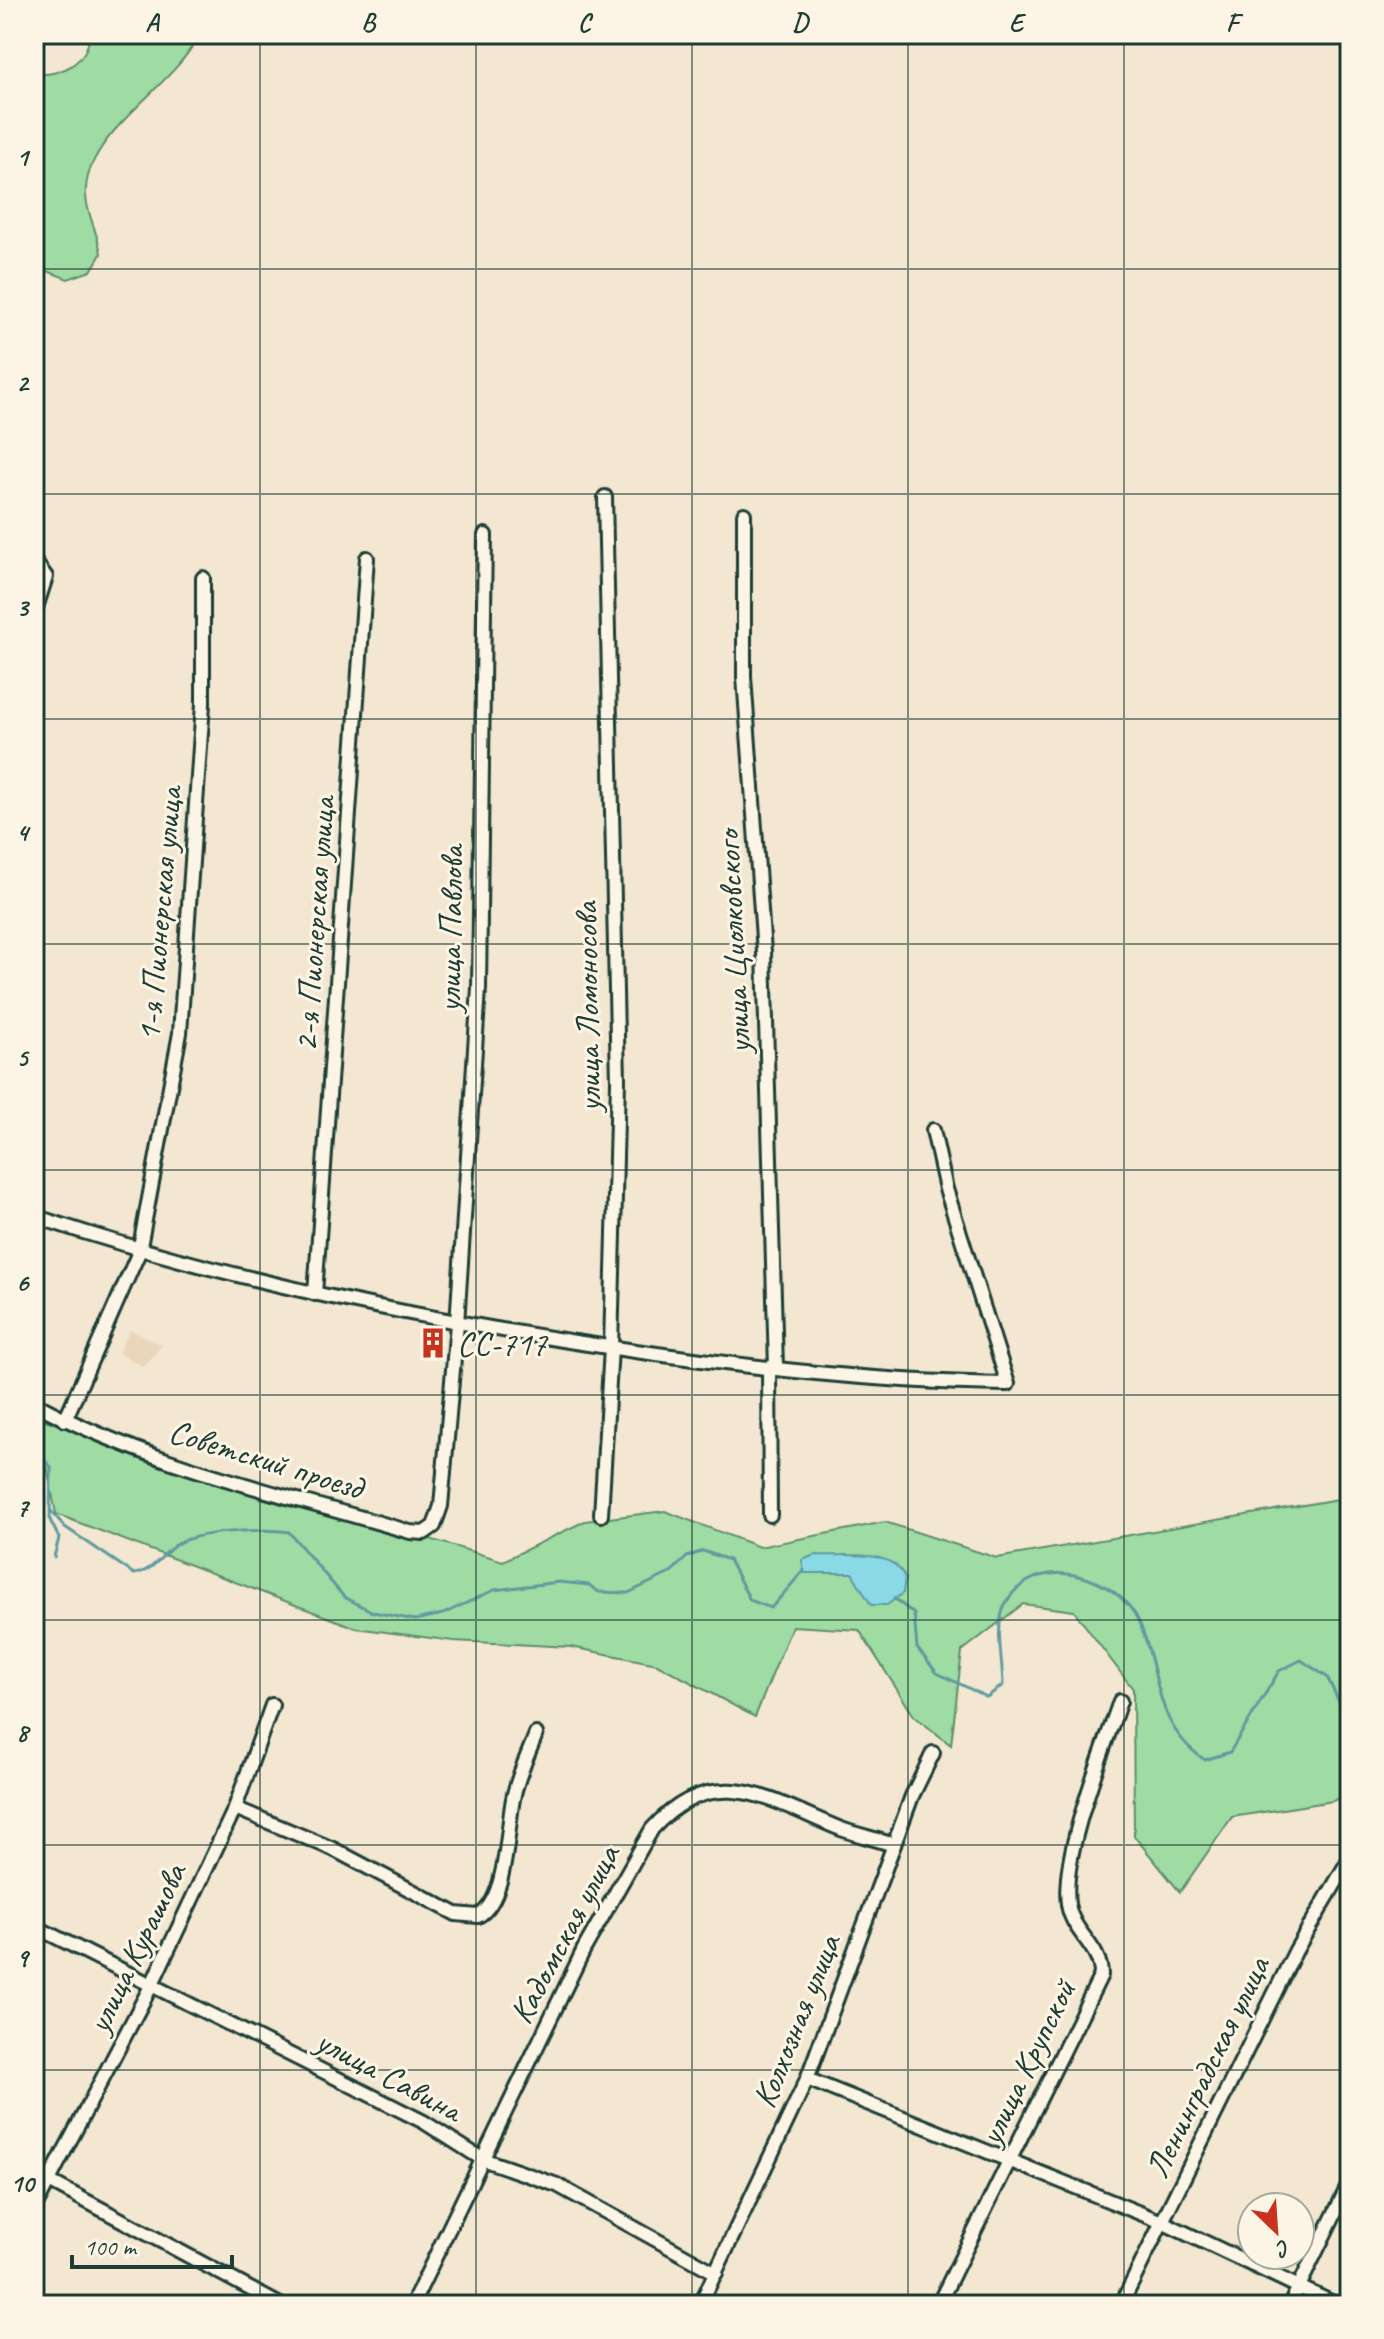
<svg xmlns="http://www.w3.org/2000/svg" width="1384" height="2339" font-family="Caveat,sans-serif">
  <rect width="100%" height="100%" fill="#f3e7d2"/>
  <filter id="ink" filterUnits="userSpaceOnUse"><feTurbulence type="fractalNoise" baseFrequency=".0125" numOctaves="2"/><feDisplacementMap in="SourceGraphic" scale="16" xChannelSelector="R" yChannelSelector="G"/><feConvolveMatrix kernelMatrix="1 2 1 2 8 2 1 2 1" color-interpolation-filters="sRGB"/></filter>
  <g filter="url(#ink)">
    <polygon fill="#e9d6bb" points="130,1330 162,1345 144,1367 118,1353"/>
    <g fill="#9fdca4" stroke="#5f8c6c" stroke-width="2">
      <path d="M90 34H199C175 87 90 129 86 188 84 210 98 231 101 254L91 271 68 279 34 266V74C62 76 87 63 90 34Z"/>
      <polygon points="34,1416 97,1439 503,1561 585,1521 665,1511 759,1547 885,1522 997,1558 1350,1497 1350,1792 1333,1801 1232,1817 1180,1892 1134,1836 1133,1689 1074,1611 1023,1604 962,1651 951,1745 914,1716 859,1630 792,1626 755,1717 657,1664 571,1647 453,1641 356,1628 56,1514 47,1467 34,1462"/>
    </g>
    <path fill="#8ad9e7" stroke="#5f9b9f" stroke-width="2" d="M815 1555C843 1557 892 1547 905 1578L903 1593 887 1605H871L852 1573H804L802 1560Z"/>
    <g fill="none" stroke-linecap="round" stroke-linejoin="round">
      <g stroke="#5f9b9f" stroke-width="3">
        <polyline points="34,1449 51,1467 50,1520 59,1538 54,1557"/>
        <path d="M51 1511 65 1527 134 1574C153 1571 160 1557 174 1546 192 1531 266 1528 289 1532L344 1597 373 1612 415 1620 443 1614 494 1590 559 1582 589 1585 599 1592 628 1593 670 1573 687 1557 703 1551 729 1560 750 1600 771 1608 804 1570"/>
        <path d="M894 1598 914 1614 917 1648 937 1673 987 1697 1003 1685C1002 1644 987 1605 1028 1581 1064 1561 1121 1584 1138 1620 1163 1673 1150 1722 1205 1760L1230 1752 1279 1671 1301 1660 1327 1677 1350 1724"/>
      </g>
      <g stroke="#1f3d34" stroke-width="18">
        <g id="minor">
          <polyline points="744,514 744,677 764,952 776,1367"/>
          <polyline points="34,561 46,577 34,614"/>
          <path d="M34 1216C210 1275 391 1313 575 1342 718 1364 863 1382 1008 1384L946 1189 933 1130"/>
          <polyline points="315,1294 367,558"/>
          <polyline points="769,1367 770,1515"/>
          <path d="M34 1403C150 1466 284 1494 410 1532L424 1533 434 1526 441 1506 457 1324 479 988 485 535"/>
          <polyline points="65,1420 139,1252 180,1033 203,704 203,578"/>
          <polyline points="601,1515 611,1348 618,1081 605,497"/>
          <path d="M235 1808 333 1849 456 1914 478 1916C507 1901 507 1829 513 1799 517 1777 528 1755 536 1734"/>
          <polyline points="34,1926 424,2122 482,2159 557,2185 716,2273"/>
          <polyline points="807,2079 1162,2222 1337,2305"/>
          <polyline points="34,2173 280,2305"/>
          <polyline points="34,2209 151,1986 235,1808 272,1705"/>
          <path d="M412 2305 584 1949 652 1829C715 1759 771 1801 841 1829 858 1835 876 1839 894 1845"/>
          <polyline points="700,2305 807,2079 912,1796 933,1753"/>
          <path d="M938 2305 1101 1975C1101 1946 1072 1933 1068 1904 1061 1854 1103 1752 1120 1701"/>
          <polyline points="1121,2305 1296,1950 1350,1858"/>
          <polyline points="1290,2305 1350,2182"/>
        </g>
      </g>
      <use href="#minor" stroke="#fcf5e5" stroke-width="12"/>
    </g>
  </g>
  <path fill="none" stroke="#1f3d34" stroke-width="2" stroke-opacity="0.55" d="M260 34V2305M476 34V2305M692 34V2305M908 34V2305M1124 34V2305M34 269H1350M34 494H1350M34 719H1350M34 944H1350M34 1170H1350M34 1395H1350M34 1620H1350M34 1845H1350M34 2070H1350"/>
  <defs>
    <g id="building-bare" transform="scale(2.4)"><path d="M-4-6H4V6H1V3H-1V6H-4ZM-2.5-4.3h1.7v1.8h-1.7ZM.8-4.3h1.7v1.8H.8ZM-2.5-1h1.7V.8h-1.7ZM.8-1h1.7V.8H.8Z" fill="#c8321e" stroke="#fcf5e5" stroke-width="2.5" paint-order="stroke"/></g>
  </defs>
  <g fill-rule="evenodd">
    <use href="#building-bare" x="433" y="1343"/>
  </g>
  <g text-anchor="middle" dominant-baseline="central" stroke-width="6" stroke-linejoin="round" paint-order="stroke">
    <g font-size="34" fill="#1f3d34" stroke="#fcf5e5">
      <text transform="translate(159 914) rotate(-85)">1-я Пионерская улица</text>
      <text transform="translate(314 924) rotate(-86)">2-я Пионерская улица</text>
      <text transform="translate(450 929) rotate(-89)">улица Павлова</text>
      <text transform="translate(733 942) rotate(-93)">улица Циолковского</text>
      <text transform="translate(587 1007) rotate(-91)">улица Ломоносова</text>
      <text transform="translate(266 1459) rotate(17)">Советский проезд</text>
      <text transform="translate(564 1934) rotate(-62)">Кадомская улица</text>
      <text transform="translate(136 1948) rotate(-64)">улица Курашова</text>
      <text transform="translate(796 2021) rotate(-68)">Колхозная улица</text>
      <text transform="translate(1027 2062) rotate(-64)">улица Крупской</text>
      <text transform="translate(1207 2067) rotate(-64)">Ленинградская улица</text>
      <text transform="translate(389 2075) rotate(28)">улица Савина</text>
    </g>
    <g font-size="34" fill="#1f3d34" stroke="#fcf5e5" text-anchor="start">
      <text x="457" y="1343">СС-717</text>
    </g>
  </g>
  <rect width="1384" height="2339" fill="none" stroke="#fcf5e5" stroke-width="88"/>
  <g transform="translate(1276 2231) rotate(155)"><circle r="38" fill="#fcf5e5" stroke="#a4ab9e" stroke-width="2"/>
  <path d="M0-6L14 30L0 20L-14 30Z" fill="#c8321e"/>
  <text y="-12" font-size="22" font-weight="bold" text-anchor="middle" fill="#1f3d34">С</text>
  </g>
  <path d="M72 2255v12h160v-12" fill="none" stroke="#1f3d34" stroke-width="4"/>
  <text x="84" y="2255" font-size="24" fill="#1f3d34" stroke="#fcf5e5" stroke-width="6" paint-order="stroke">100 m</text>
  <rect x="44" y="44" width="1296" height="2251" fill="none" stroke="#1f3d34" stroke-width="3"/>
  <g font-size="26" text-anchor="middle" font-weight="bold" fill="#1f3d34">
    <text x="152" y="31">A</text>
    <text x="368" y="31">B</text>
    <text x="584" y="31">C</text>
    <text x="800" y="31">D</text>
    <text x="1016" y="31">E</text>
    <text x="1232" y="31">F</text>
    <text x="22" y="166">1</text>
    <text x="22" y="391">2</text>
    <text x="22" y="616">3</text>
    <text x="22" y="841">4</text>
    <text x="22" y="1066">5</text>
    <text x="22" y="1291">6</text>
    <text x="22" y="1516">7</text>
    <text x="22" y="1741">8</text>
    <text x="22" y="1966">9</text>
    <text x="22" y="2192">10</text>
  </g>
</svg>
